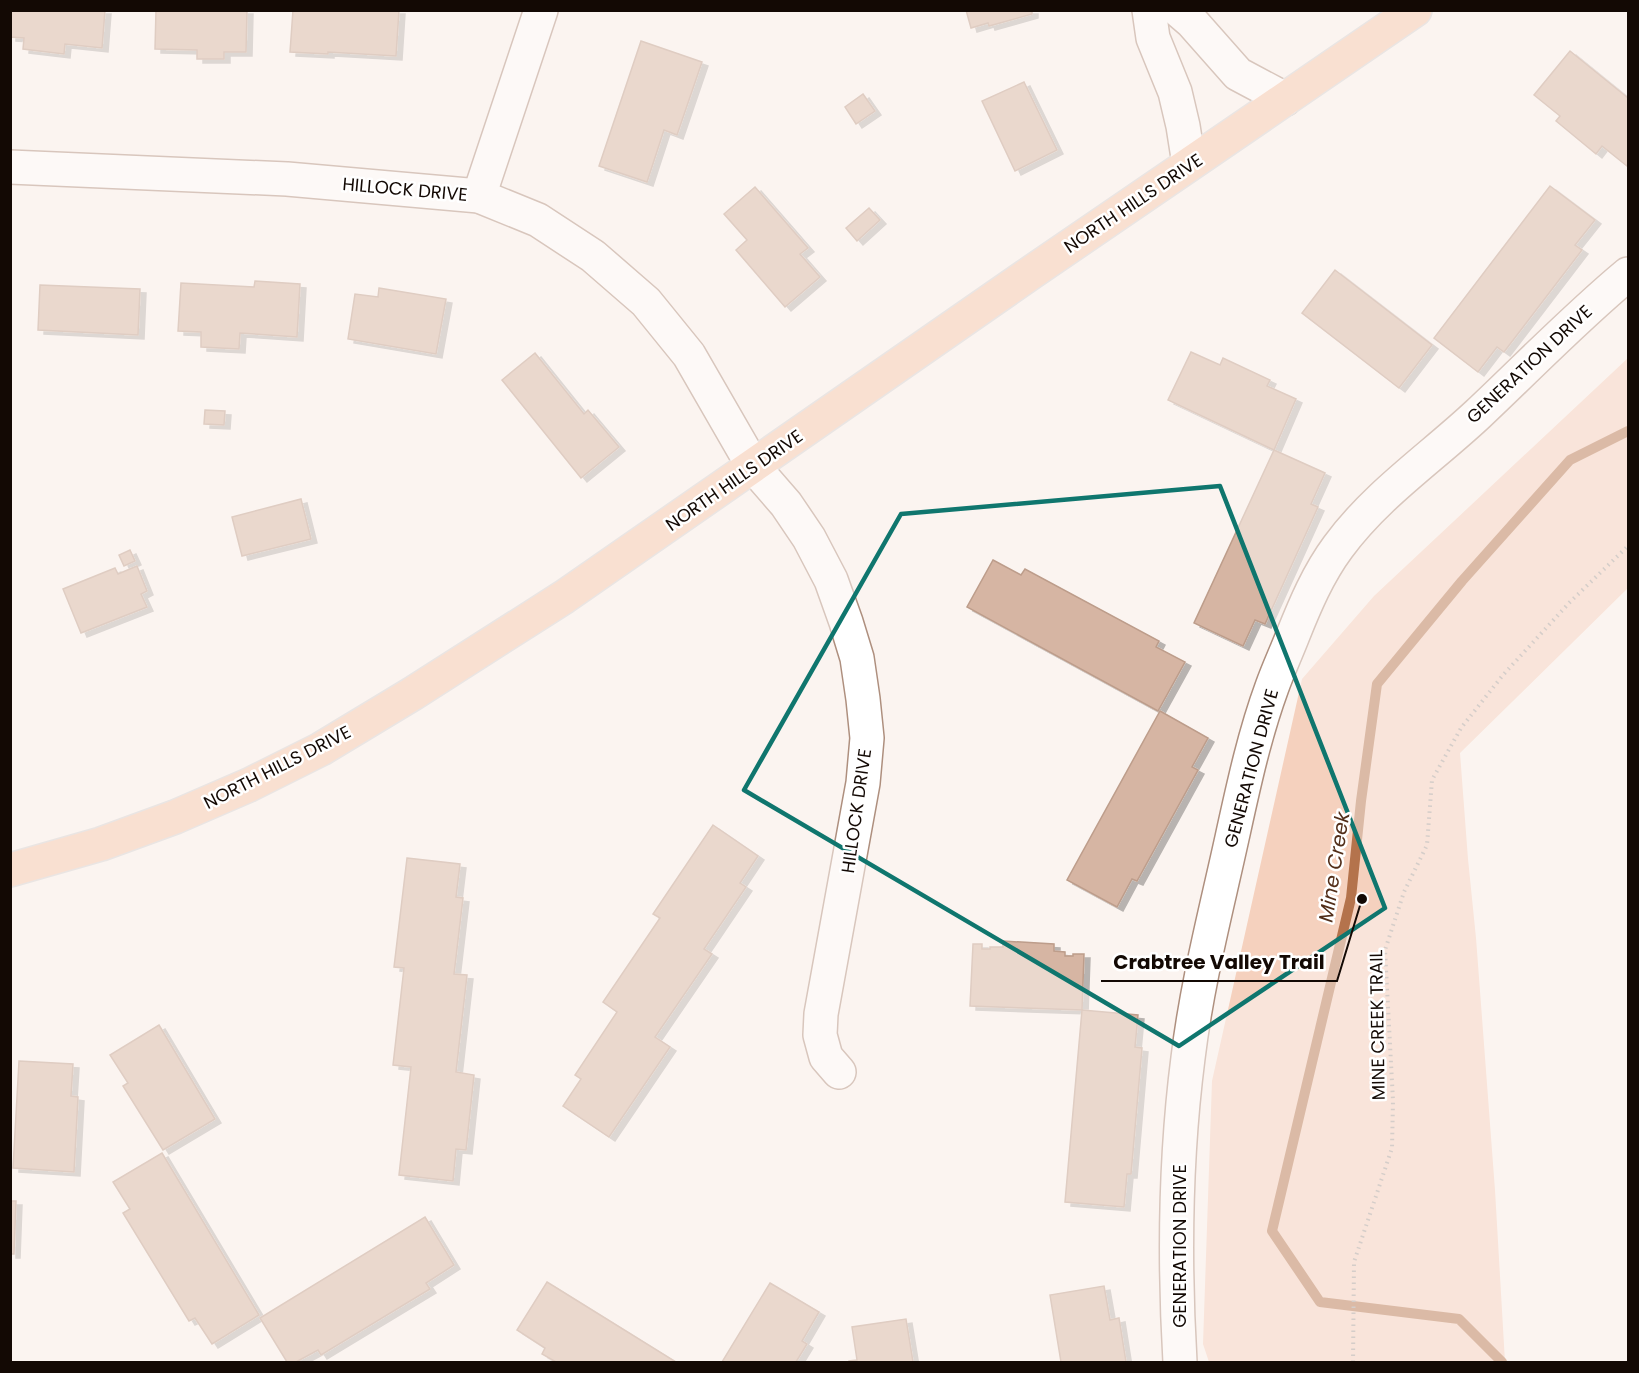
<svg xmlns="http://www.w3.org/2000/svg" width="1639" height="1373" font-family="Poppins,sans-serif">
  <defs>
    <filter id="shadow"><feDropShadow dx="6" dy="4" stdDeviation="0" flood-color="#0004"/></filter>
  </defs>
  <rect width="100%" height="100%" fill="#fbf4f0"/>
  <polygon fill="#f5d1be" points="1628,358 1628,588 1460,753 1468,859 1476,938 1495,1190 1505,1362 1209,1362 1203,1344 1212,1081 1302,679 1374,596"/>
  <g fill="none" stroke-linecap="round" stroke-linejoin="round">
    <polyline stroke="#b4734c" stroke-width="10" points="1502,1362 1459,1319 1320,1302 1272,1231 1351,898 1361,801 1377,684 1462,581 1570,460 1628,431"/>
  </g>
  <g fill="#d6b5a3" stroke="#bd9d8b" stroke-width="1.5" filter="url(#shadow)">
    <polygon points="10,10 105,10 102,48 65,44 64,54 23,49 24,38 10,37"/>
    <polygon points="156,10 247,10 246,52 224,52 224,59 197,59 197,50 155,49"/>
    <polygon points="293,10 399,10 396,56 328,52 328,54 290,52"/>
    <polygon points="966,10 1032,10 1032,14 989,26 988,23 971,28"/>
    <polygon points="641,41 702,62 677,135 664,130 647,182 599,166"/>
    <polygon points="1570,51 1628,98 1628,163 1627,166 1602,146 1596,154 1556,121 1560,116 1534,95"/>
    <polygon points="1024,82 1057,150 1015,171 982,101"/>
    <polygon points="863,94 875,111 856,124 845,107"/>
    <polygon points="1550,186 1595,220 1575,245 1582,250 1504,352 1497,347 1478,372 1434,338"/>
    <polygon points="755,187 808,248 800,254 820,277 785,307 736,250 747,240 724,214"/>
    <polygon points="869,208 880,220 857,241 846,228"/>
    <polygon points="1335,270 1432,345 1399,388 1302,313"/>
    <polygon points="255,281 300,284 297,337 240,333 239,349 201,347 201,332 178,331 181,283 254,287"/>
    <polygon points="40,285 140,289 138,335 38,330"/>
    <polygon points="379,288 446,299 436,354 348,339 355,294 378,297"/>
    <polygon points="1191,352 1220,365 1223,358 1270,380 1267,386 1296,399 1274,450 1168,400"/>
    <polygon points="535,353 584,414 588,410 619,447 581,478 502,380"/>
    <polygon points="205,410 225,411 224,425 204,424"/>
    <polygon points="1274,450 1325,473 1311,504 1318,507 1265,624 1255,620 1243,646 1194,623"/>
    <polygon points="301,499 311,539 242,556 232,517"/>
    <polygon points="130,550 135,561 124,566 119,555"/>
    <polygon points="993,560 1021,575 1025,569 1159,641 1156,647 1185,662 1158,711 967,607"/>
    <polygon points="137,566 147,591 141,594 147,607 81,633 63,589 115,568 118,574"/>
    <polygon points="1160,711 1208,738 1192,767 1198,770 1137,881 1132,879 1117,907 1067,880"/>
    <polygon points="713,825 758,856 740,883 746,887 704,949 712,954 655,1037 670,1047 609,1137 563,1106 581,1079 575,1075 617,1012 603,1002 660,918 653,914"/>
    <polygon points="407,858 460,864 456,897 463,898 454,974 467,975 456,1072 474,1075 466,1150 456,1149 453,1181 399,1175 411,1067 393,1065 404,968 394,967"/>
    <polygon points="1003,941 1054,944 1054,951 1065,952 1065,956 1073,956 1073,954 1084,954 1082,1010 970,1006 973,944 982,944 982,949 990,949 990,947 1003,947"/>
    <polygon points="1082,1010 1138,1015 1135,1047 1142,1048 1131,1174 1127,1174 1124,1207 1065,1202"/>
    <polygon points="159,1025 215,1119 163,1150 123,1086 128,1083 110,1055"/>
    <polygon points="19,1061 73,1064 71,1096 78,1097 74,1172 13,1168"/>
    <polygon points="162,1153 259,1315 212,1344 195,1318 189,1321 123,1213 130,1209 113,1182"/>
    <polygon points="10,1201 16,1201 14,1254 10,1254"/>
    <polygon points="425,1217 454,1265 426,1283 430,1289 321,1355 318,1350 296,1362 287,1362 260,1318"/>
    <polygon points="547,1282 676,1362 556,1362 542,1354 545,1348 517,1330"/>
    <polygon points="770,1283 819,1312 802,1341 807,1344 796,1362 722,1362"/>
    <polygon points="1104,1286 1110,1320 1119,1318 1126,1362 1061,1362 1050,1295"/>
    <polygon points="906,1319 913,1362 849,1362 849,1361 857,1360 852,1327"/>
  </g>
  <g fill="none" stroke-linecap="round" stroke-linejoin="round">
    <g stroke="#ae8f7e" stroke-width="36">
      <g id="minor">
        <polyline points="1149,10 1153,38 1175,92 1183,126 1189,164"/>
        <polyline points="1178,10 1192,22 1238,74 1285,99"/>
        <polyline points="10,167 287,179 479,196 538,220 593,256 646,302 689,355 753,466 786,504 809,538 831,580 846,622 857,658 863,699 867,738 863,783 821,1014 820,1035 826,1057 839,1072"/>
        <polyline points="479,196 541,10"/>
        <path d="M1180 1362C1174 1260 1175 1159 1188 1058 1197 983 1216 911 1232 838 1243 788 1254 736 1272 687 1278 670 1286 653 1293 635 1305 605 1318 574 1338 547 1376 495 1431 458 1478 414 1528 367 1575 318 1628 274"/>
      </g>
    </g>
    <g stroke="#d5d3d2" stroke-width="36">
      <polyline id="major" points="10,870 101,844 175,817 249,785 321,749 412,694 564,597 1032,272 1415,10"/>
    </g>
    <polyline stroke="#a69e9a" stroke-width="4" stroke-dasharray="1.5 4.5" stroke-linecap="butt" points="1353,1362 1354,1262 1392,1148 1393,1101 1385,950 1404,892 1427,845 1432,780 1461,728 1503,675 1570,602 1628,546"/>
    <use href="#minor" stroke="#fff" stroke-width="33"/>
    <use href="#major" stroke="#f7c7ac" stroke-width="33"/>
  </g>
  <path d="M0 0H1639V1373H0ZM1220 486 1385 908 1179 1046 744 790 901 514Z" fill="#fbf4f0" fill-opacity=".55" fill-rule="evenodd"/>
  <path fill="none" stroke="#0f766e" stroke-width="4.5" stroke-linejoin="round" d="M1220 486 1385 908 1179 1046 744 790 901 514Z"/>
  <g text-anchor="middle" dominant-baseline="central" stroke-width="5" stroke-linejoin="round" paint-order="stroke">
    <g font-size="18" fill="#130904" stroke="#fff">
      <text transform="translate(405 189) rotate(5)">HILLOCK DRIVE</text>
      <text transform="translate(1133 203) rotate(-34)">NORTH HILLS DRIVE</text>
      <text transform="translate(1529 364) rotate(-43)">GENERATION DRIVE</text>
      <text transform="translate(734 480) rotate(-35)">NORTH HILLS DRIVE</text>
      <text transform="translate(277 767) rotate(-27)">NORTH HILLS DRIVE</text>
      <text transform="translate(1251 768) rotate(-75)">GENERATION DRIVE</text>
      <text transform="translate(856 811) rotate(-82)">HILLOCK DRIVE</text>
      <text transform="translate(1377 1025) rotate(-91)">MINE CREEK TRAIL</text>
      <text transform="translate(1179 1246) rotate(-90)">GENERATION DRIVE</text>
    </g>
    <g font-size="20" font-style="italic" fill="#522e19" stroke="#fff">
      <text transform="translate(1334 867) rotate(-81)">Mine Creek</text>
    </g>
  </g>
  <path fill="none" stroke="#130904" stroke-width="2" d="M1362 899L1337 981H1101"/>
  <circle fill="#130904" stroke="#fff" stroke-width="2" cx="1362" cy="899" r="6"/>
  <g font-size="20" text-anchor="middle" font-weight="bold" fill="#130904" stroke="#fff" stroke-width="5" stroke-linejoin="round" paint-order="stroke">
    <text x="1219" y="969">Crabtree Valley Trail</text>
  </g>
  <rect width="1639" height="1373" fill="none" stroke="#130904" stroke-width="24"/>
</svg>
